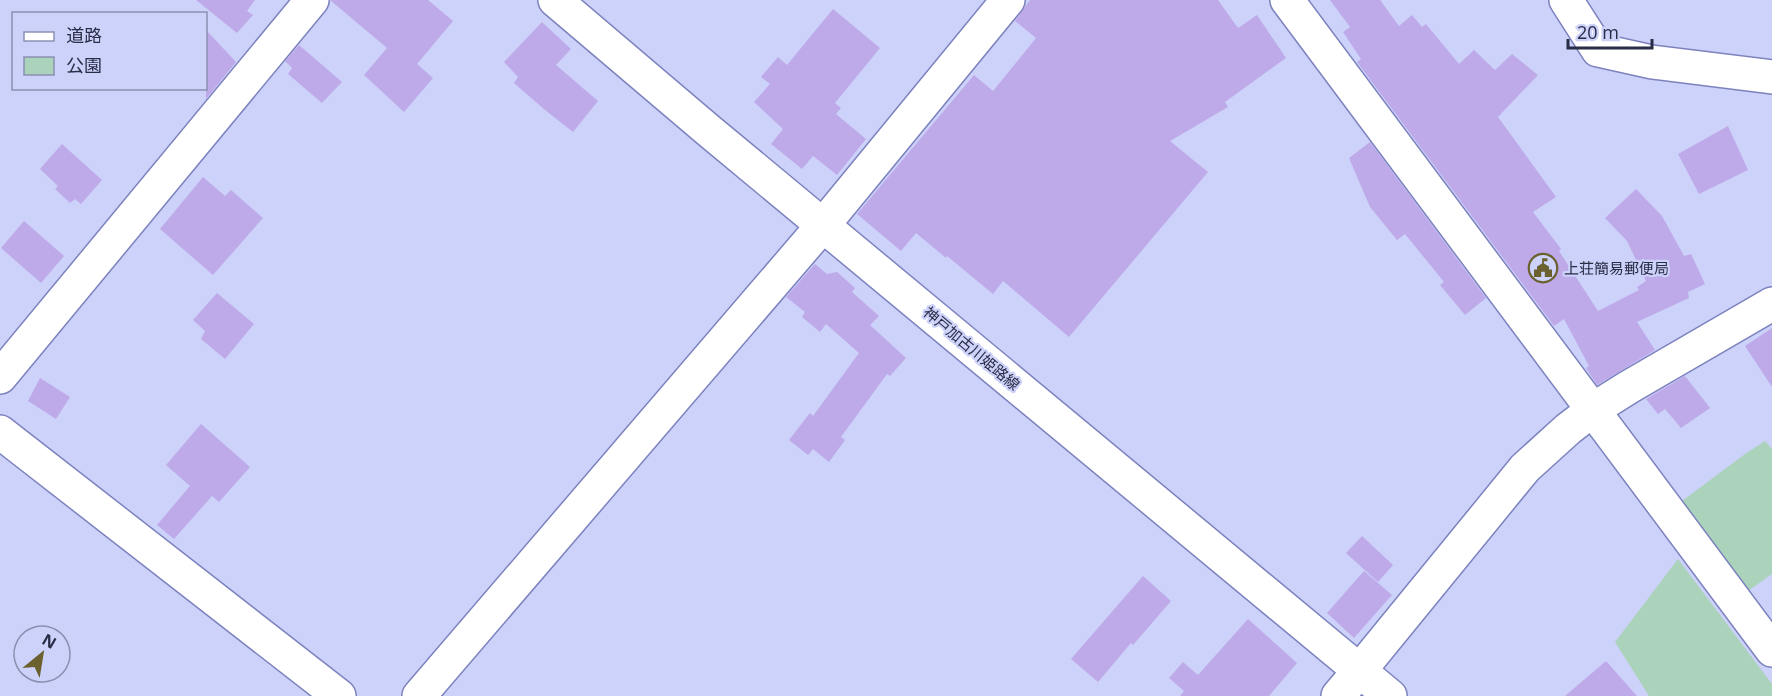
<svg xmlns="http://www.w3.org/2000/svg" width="1772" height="696" font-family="'Open Sans','Noto Sans JP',sans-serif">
  <rect width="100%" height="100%" fill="#cdd2fa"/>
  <g fill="#abd2bb">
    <polygon points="1765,441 1772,449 1772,574 1748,591 1682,501 1745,454"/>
    <polygon points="1678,559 1772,684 1772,696 1649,696 1615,642"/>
  </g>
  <g fill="#beaae9">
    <polygon points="196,0 255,0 247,11 253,15 237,33"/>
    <polygon points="330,0 428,0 453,21 417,64 433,78 404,112 364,75 387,48"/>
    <polygon points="1030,0 1218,0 1238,28 1257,15 1286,58 1225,102 1228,107 1170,141 1208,172 1069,337 1003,281 993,294 947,256 946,258 916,233 901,251 857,214 974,75 993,91 1036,38 1015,21"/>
    <polygon points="1330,0 1380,0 1399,26 1412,15 1422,27 1426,24 1459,64 1474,50 1495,70 1512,54 1538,75 1498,117 1556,197 1533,212 1561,249 1559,251 1598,311 1639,290 1637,287 1646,281 1627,241 1605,218 1636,189 1662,216 1684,256 1691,254 1705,284 1688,292 1689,298 1637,322 1655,350 1597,385 1586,368 1589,366 1564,319 1554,326 1357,62 1361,59 1343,32 1350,27"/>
    <polygon points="833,9 880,48 835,103 841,108 836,114 866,139 837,175 813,156 802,169 771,144 783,129 754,102 770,84 761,77 778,57 787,65"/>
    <polygon points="542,22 571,49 556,65 598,101 573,132 545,110 514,83 518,77 504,62"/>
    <polygon points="206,30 236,62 206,99"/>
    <polygon points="299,45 342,82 322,103 288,74 292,68 285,61"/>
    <polygon points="1728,126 1748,170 1699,194 1678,154"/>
    <polygon points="1370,142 1486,298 1465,315 1440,285 1444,282 1405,234 1397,240 1370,207 1349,158"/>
    <polygon points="62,144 102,180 81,204 75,199 70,203 55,189 58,186 40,169"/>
    <polygon points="203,177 225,196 231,190 263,218 213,275 160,229"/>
    <polygon points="24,221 64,256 41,283 1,248"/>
    <polygon points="815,264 827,274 837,272 855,288 852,292 879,316 870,325 906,358 890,376 887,374 841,437 845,440 829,462 813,449 808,455 789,440 810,413 813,416 859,353 826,324 820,332 802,317 805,312 786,297"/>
    <polygon points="217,293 254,324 225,359 201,339 205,331 193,320"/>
    <polygon points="1772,328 1772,387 1745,346"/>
    <polygon points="1685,376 1710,408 1681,428 1665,409 1658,414 1646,399"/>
    <polygon points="40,378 70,397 56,419 28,401"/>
    <polygon points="201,424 250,467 219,502 212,496 174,539 157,525 190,486 166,465"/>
    <polygon points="1362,536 1393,565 1378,582 1346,553"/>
    <polygon points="1364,571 1392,595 1354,638 1327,613"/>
    <polygon points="1143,576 1171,601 1133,645 1131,643 1098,682 1071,659"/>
    <polygon points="1248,619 1297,663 1269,696 1180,696 1184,691 1169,678 1183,662 1198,675"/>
    <polygon points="1606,661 1637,696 1565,696"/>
  </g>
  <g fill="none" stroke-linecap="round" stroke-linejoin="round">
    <g stroke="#7c82be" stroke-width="36">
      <g id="street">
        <polyline points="1287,0 1772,650"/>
        <polyline points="1566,0 1598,50 1652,62 1772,77"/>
        <polyline points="0,377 312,0"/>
        <polyline points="0,432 339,696"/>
        <polyline points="419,696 824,224 1008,0"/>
        <polyline points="1338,696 1360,670"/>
      </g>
    </g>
    <g stroke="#7c82be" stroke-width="36">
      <polyline id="secondary" points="1360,670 1525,468 1568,429 1594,409 1629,387 1772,304"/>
    </g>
    <g stroke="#7c82be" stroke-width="36">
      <polyline id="primary" points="555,0 708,130 1390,696"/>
    </g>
    <use href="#street" stroke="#fff" stroke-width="33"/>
    <use href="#secondary" stroke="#fff" stroke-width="33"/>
    <use href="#primary" stroke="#fff" stroke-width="33"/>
  </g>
  <defs>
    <g id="civic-ring" transform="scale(1.5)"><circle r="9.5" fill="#cdd2fa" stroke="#6b612e" stroke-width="1.5"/><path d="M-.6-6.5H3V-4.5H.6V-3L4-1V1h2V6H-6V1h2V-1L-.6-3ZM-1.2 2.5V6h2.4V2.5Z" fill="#6b612e"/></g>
  </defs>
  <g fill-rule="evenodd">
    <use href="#civic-ring" x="1543" y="268"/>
  </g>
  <g text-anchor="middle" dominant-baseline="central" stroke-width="4.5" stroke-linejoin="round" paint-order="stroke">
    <g font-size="15" fill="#292c45" stroke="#cdd2fa" text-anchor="start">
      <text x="1564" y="268">上荘簡易郵便局</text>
    </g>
    <g font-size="15" fill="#292c45" stroke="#cdd2fa">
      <text transform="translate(972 348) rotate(40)">神戸加古川姫路線</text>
    </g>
  </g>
  <rect x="12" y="12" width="195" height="78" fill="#cdd2fa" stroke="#8b90b2" stroke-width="1.5"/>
  <rect x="24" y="32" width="30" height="9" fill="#ffffff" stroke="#8b90b2" stroke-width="1.5"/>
  <text x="66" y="42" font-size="18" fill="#292c45">道路</text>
  <rect x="24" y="57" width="30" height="18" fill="#abd2bb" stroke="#8b90b2" stroke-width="1.5"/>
  <text x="66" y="72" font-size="18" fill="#292c45">公園</text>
  <g transform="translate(42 654) rotate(30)"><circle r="28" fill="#cdd2fa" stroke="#8b90b2" stroke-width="1.5"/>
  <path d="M0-4.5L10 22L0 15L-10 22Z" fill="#6b612e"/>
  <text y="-9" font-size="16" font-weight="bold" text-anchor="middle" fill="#292c45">N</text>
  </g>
  <path d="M1568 39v9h84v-9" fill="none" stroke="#292c45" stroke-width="3"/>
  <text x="1577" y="39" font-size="18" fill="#292c45" stroke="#cdd2fa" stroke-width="4.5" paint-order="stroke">20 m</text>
</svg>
